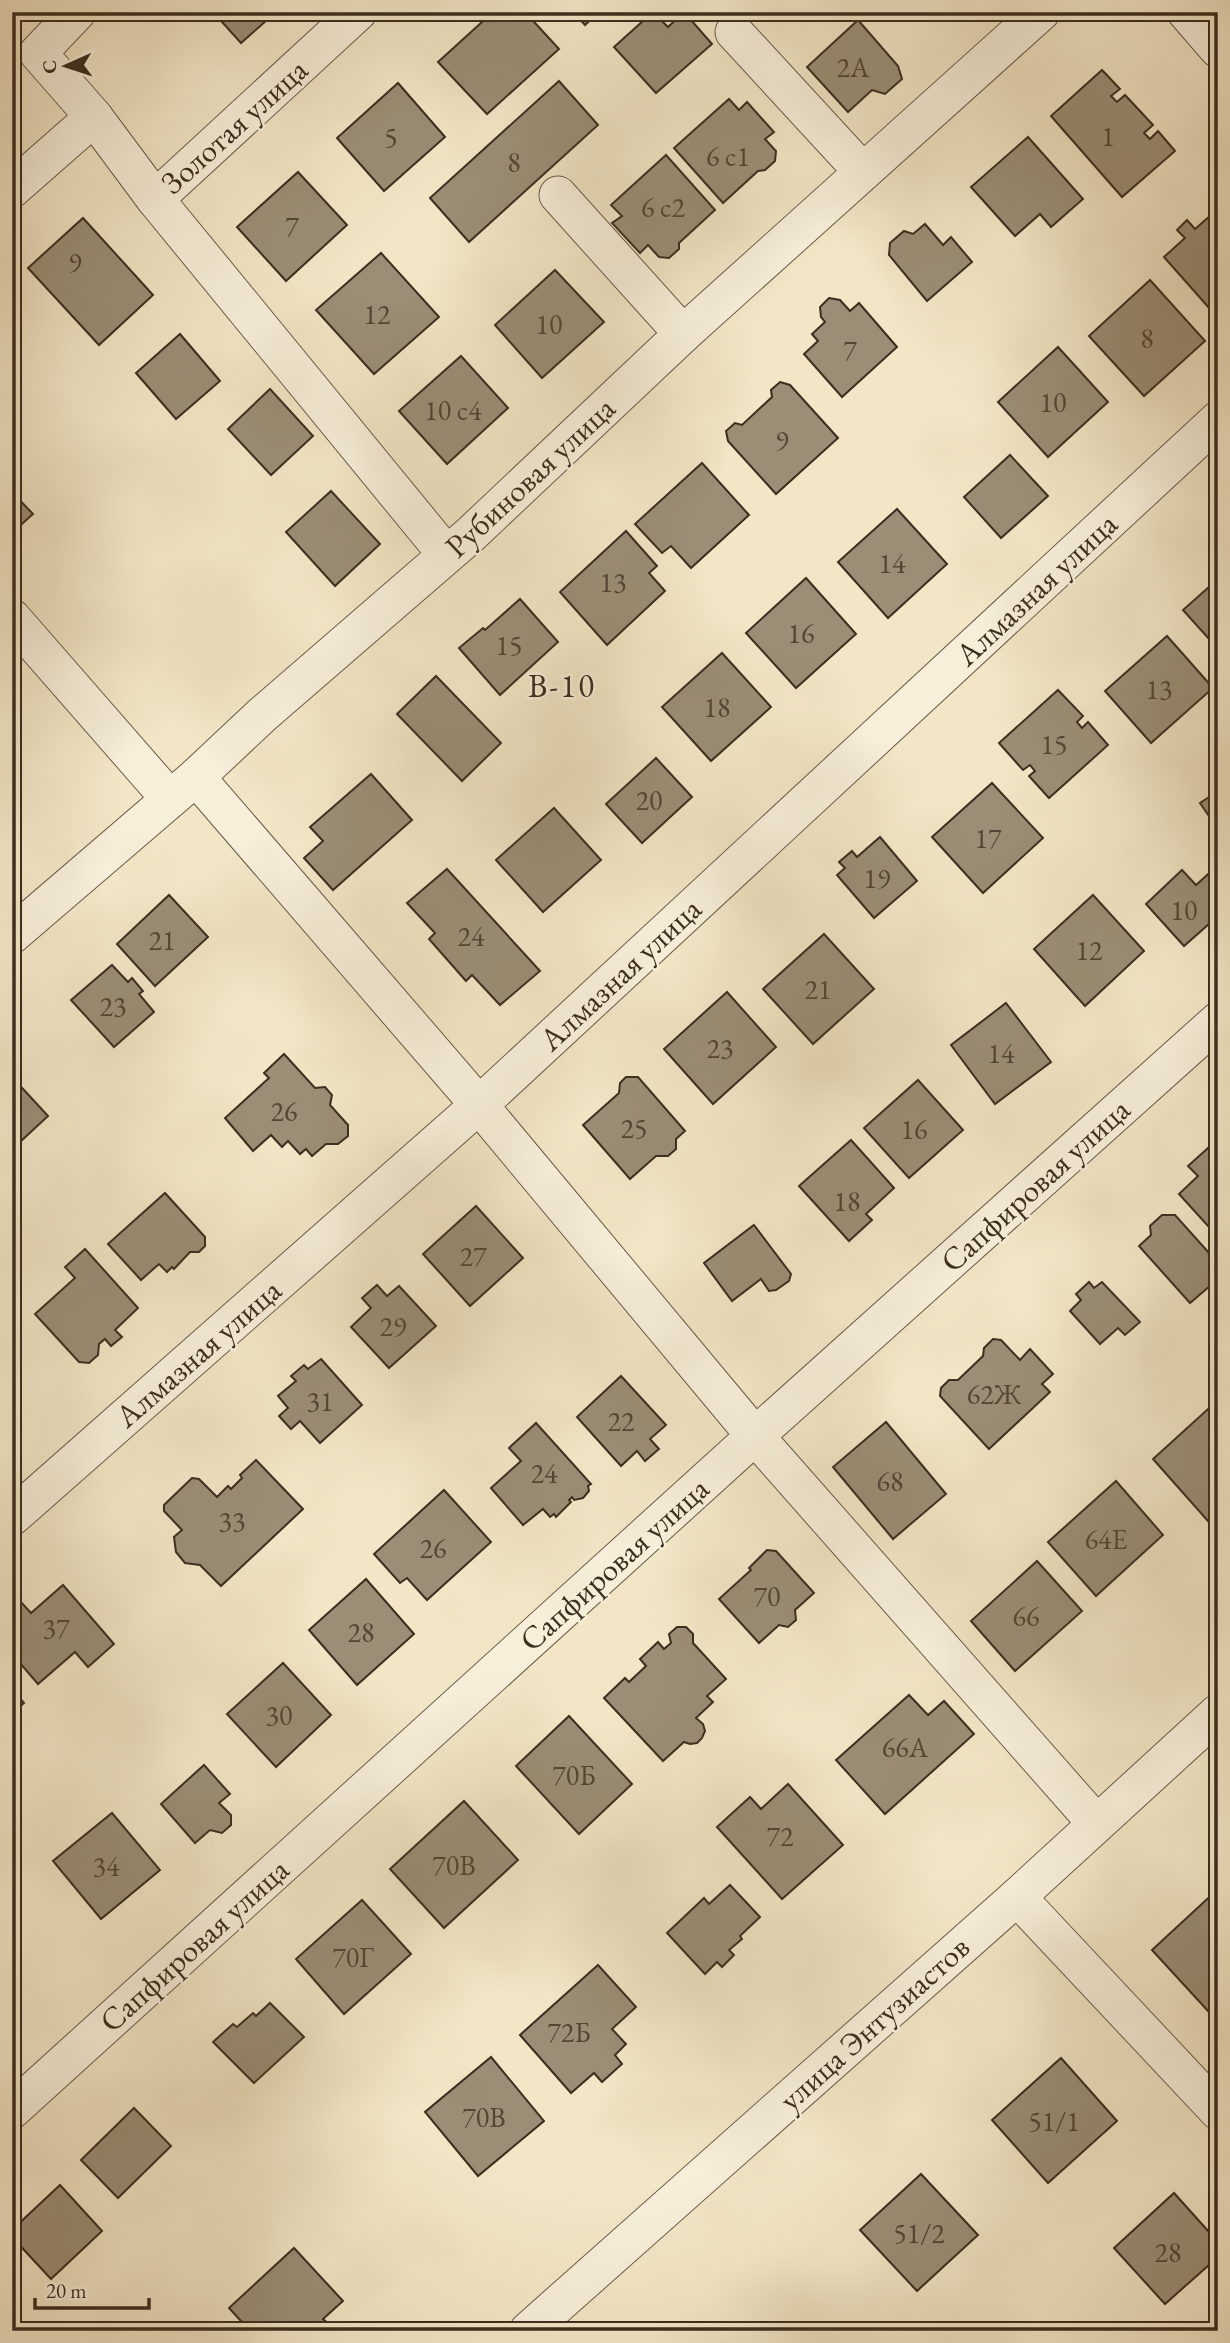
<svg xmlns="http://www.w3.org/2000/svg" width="1230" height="2343" font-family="'EB Garamond',serif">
  <rect width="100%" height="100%" fill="#f2e6c6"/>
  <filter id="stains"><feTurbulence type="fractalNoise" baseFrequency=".00286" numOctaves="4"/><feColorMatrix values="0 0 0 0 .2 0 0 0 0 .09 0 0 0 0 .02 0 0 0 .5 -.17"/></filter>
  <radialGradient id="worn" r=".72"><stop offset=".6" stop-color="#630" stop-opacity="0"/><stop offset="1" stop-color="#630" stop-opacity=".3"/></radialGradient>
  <g fill="#9a8e76" stroke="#3b2e1f" stroke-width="2">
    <polygon points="213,12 276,12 241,43"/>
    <polygon points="493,12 525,12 559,49 487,114 438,62"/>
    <polygon points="573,12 599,12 585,25"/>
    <polygon points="653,12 668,27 684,12 712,44 656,93 614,47"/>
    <polygon points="858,20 898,66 902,79 885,94 872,90 848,112 807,67"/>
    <polygon points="1102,70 1120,89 1111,96 1117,102 1125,95 1153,125 1144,133 1150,139 1158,131 1175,151 1122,197 1051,116"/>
    <polygon points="559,81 598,125 469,242 430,198"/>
    <polygon points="398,83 445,137 384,191 337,138"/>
    <polygon points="729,99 739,110 747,102 774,132 765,139 776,151 775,161 765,170 758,171 723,203 674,148"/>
    <polygon points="1028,137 1083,199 1051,227 1040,214 1015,236 971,187"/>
    <polygon points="666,155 715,210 679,243 679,249 669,258 659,257 648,245 640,253 612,223 622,216 611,205"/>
    <polygon points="298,172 347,225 286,281 237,227"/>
    <polygon points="1218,209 1218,318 1164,257 1185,238 1177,230 1187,220 1195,229"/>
    <polygon points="83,218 153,295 99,345 28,268"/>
    <polygon points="925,224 943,245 951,237 972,262 927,301 889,255 890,243 904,231 913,234"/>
    <polygon points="381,253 439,317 374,374 316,310"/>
    <polygon points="555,270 604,322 542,378 495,325"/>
    <polygon points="1150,280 1205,341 1144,396 1089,336"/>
    <polygon points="829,298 840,300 850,311 859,303 897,347 842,397 804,354 818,341 812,334 825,322 821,317 820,307"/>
    <polygon points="180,334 220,381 176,419 136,373"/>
    <polygon points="1058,347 1108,402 1048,457 998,402"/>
    <polygon points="461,356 508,408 447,464 399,411"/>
    <polygon points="780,382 790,385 838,438 776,494 728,441 726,431 735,423 742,425 772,397 771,390"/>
    <polygon points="270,389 313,436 271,475 228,429"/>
    <polygon points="1010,455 1048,496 1001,538 964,497"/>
    <polygon points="702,463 749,515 691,568 671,546 662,553 635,524"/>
    <polygon points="331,491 380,544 335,586 286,532"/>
    <polygon points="12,492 33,514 12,533"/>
    <polygon points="897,509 947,564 888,618 838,562"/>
    <polygon points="626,531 657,566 649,573 665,591 607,645 560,592"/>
    <polygon points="806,578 856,634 796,688 746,633"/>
    <polygon points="1218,579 1218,649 1183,610"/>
    <polygon points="520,599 558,642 500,695 459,648 483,628 485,630"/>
    <polygon points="1167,636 1213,688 1151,743 1105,691"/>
    <polygon points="722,653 771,707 711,761 662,707"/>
    <polygon points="436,676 501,743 462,781 397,714"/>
    <polygon points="1058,690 1083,716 1077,722 1082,728 1088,722 1108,745 1049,798 1029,776 1035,771 1030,765 1023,770 999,743"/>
    <polygon points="656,758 692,797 642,843 606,804"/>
    <polygon points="371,774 412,820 333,890 304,858 323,841 310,827"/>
    <polygon points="992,783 1043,838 983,893 932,837"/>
    <polygon points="1218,791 1218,829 1200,803"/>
    <polygon points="554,808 601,860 543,912 496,860"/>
    <polygon points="880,837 917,881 874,918 837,875 845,868 839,862 852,851 857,857"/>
    <polygon points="1216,867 1218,916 1184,946 1146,904 1182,870 1196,885"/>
    <polygon points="447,869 540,971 500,1005 472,975 466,981 429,939 435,933 407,903"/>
    <polygon points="169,895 208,937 155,986 117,944"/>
    <polygon points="1093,895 1144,951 1085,1006 1034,949"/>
    <polygon points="824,934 874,989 813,1044 763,989"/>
    <polygon points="112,965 128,982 132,978 143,991 139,994 154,1012 114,1047 71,1000"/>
    <polygon points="727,992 776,1047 713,1104 664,1049"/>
    <polygon points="1006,1003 1051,1062 995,1104 951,1045"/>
    <polygon points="284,1054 315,1088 325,1087 332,1095 330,1105 348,1125 348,1136 338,1144 326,1144 312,1156 306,1149 300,1154 288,1141 282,1147 271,1135 253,1151 225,1118 269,1078 264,1073"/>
    <polygon points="12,1077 48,1116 20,1142 12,1133"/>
    <polygon points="626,1077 638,1077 685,1131 676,1139 676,1149 668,1156 656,1156 630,1179 583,1125 619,1093 620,1083"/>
    <polygon points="918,1080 963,1130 909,1178 864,1128"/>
    <polygon points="1218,1139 1218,1237 1179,1194 1198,1176 1188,1166"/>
    <polygon points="851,1140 894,1188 866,1214 872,1220 849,1241 799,1186"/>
    <polygon points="165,1193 205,1237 205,1246 199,1252 190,1252 174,1269 172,1267 167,1272 159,1264 141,1280 108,1244"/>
    <polygon points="476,1206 523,1258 470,1306 423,1254"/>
    <polygon points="1162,1215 1175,1215 1218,1263 1218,1279 1190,1303 1139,1246 1151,1235 1150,1226"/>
    <polygon points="754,1225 791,1274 789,1281 776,1290 769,1291 761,1279 732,1301 704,1263"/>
    <polygon points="85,1249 138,1308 115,1330 122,1337 111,1346 105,1339 99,1344 98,1355 89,1363 79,1362 35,1314 75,1278 65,1267"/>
    <polygon points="1089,1282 1094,1288 1102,1282 1140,1322 1125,1335 1118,1328 1100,1344 1070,1311 1081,1300 1076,1294"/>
    <polygon points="377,1285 387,1296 399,1286 436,1326 389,1368 351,1327 371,1308 362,1298"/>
    <polygon points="993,1339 1001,1340 1020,1360 1030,1349 1053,1374 1042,1384 1050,1392 989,1449 940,1396 941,1388 949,1380 958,1380 983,1356 984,1348"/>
    <polygon points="321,1359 362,1405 320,1443 300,1421 291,1429 279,1416 288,1408 278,1396 296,1381 291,1376 304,1365 308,1369"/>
    <polygon points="621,1376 666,1425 650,1439 659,1449 645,1461 637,1451 621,1466 577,1417"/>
    <polygon points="1218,1400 1218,1512 1208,1521 1153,1459"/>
    <polygon points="886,1422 946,1494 893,1539 833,1467"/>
    <polygon points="536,1423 591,1484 588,1486 589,1491 583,1498 574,1500 572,1497 569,1500 571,1502 556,1517 554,1514 550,1517 543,1509 523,1525 491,1488 521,1461 509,1448"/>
    <polygon points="256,1460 303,1509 221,1586 200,1565 185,1563 176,1552 174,1537 182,1530 164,1511 164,1505 192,1478 199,1479 217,1497 228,1486 231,1489 242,1478 240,1475"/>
    <polygon points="1116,1481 1163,1535 1096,1596 1048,1542"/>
    <polygon points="444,1490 491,1542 427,1600 407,1578 400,1583 374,1554"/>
    <polygon points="767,1550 776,1551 814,1593 795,1610 796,1620 788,1627 779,1625 759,1643 719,1599 751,1570 749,1568"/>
    <polygon points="1037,1561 1082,1611 1015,1671 971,1621"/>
    <polygon points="366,1579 414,1634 357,1685 309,1630"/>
    <polygon points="63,1585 114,1644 88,1667 75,1652 38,1684 12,1654 12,1609 21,1602 31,1613"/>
    <polygon points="677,1627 686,1627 693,1634 693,1643 726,1679 707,1696 713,1702 696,1718 703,1724 705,1731 702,1738 697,1743 690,1744 684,1742 663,1761 604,1698 625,1678 629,1682 646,1666 640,1659 658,1642 664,1649 671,1643 669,1634"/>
    <polygon points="283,1663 331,1715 276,1767 227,1714"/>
    <polygon points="12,1689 24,1703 12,1714"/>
    <polygon points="909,1695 928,1715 944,1701 974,1734 885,1814 836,1760"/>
    <polygon points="569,1716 632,1784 579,1834 516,1766"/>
    <polygon points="204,1765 230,1794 219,1803 231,1815 231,1825 222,1833 210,1830 195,1843 161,1804"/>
    <polygon points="788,1784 843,1845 782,1899 717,1827 750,1797 761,1809"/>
    <polygon points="464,1801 518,1860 444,1928 390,1869"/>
    <polygon points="112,1813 160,1870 101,1919 53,1861"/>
    <polygon points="730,1885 760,1917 740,1936 742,1939 729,1950 734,1955 722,1967 717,1962 705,1974 667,1933 704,1898 709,1904"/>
    <polygon points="1218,1889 1218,2022 1152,1950"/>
    <polygon points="362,1900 411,1954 344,2014 296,1959"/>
    <polygon points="598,1965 636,2007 612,2029 626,2044 615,2055 622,2064 602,2082 594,2073 571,2093 520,2035"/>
    <polygon points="270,2003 304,2037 254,2083 213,2042 233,2024 237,2027 253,2013 256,2016"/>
    <polygon points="491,2057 544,2121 478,2176 425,2112"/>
    <polygon points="1061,2058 1117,2121 1048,2183 992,2120"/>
    <polygon points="134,2108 171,2146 118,2198 81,2160"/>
    <polygon points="921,2174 978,2235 917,2291 860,2230"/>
    <polygon points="60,2185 102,2231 51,2279 12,2237 12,2230"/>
    <polygon points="1174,2193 1218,2242 1218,2257 1165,2304 1114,2248"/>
    <polygon points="294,2248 343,2301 323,2319 331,2326 326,2331 312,2331 308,2326 303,2331 229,2331 241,2321 229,2308"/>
  </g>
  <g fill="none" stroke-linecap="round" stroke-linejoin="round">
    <g stroke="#695c49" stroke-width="39">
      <g id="minor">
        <polyline points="77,12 38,53 94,117 155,199 358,12"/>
        <polyline points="1186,12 1218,49"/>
        <polyline points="734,32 863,172"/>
        <polyline points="12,189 94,117"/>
        <polyline points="558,195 683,334"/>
        <polyline points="155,199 446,554"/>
        <polyline points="12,618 170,799"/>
        <polyline points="196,777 479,1105 755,1436 1096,1823"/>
        <polyline points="12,935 196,777 262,715 470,535 683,334 1041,12"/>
        <polyline points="12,1517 479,1105 1218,420"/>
        <polyline points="1017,1897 1218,2111"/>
        <polyline points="12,2110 755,1436 1218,1021"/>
        <polyline points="528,2331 1017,1897 1218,1713"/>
      </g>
    </g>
    <use href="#minor" stroke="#f7efda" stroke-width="37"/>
  </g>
  <g text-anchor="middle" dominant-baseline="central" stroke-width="5" stroke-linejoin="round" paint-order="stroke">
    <g font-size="28" fill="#534635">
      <text x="853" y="67">2А</text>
      <text x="1108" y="136">1</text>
      <text x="391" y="137">5</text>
      <text x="728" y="156">6 с1</text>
      <text x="514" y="162">8</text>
      <text x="663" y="207">6 с2</text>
      <text x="292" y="226">7</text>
      <text x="75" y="262">9</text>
      <text x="377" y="314">12</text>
      <text x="549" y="324">10</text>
      <text x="1147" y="338">8</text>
      <text x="850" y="350">7</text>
      <text x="1053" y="402">10</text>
      <text x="453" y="410">10 с4</text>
      <text x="782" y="440">9</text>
      <text x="892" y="563">14</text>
      <text x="613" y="582">13</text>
      <text x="801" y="633">16</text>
      <text x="509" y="645">15</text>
      <text x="1159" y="689">13</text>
      <text x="717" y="707">18</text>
      <text x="1054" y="744">15</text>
      <text x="649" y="800">20</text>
      <text x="988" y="838">17</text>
      <text x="877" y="878">19</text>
      <text x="1184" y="910">10</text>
      <text x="471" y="936">24</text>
      <text x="162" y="940">21</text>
      <text x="1089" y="950">12</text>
      <text x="818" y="989">21</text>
      <text x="113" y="1006">23</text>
      <text x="720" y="1048">23</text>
      <text x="1001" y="1053">14</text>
      <text x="284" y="1111">26</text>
      <text x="634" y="1128">25</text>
      <text x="914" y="1129">16</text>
      <text x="847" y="1201">18</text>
      <text x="473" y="1256">27</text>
      <text x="393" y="1326">29</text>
      <text x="994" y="1394">62Ж</text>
      <text x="320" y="1401">31</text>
      <text x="621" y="1421">22</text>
      <text x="544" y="1473">24</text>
      <text x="890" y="1481">68</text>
      <text x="232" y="1521">33</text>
      <text x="1106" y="1539">64Е</text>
      <text x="433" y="1548">26</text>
      <text x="767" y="1596">70</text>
      <text x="1026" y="1616">66</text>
      <text x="56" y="1628">37</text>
      <text x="361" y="1632">28</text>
      <text x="279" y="1715">30</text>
      <text x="905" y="1747">66А</text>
      <text x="574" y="1775">70Б</text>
      <text x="780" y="1836">72</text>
      <text x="454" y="1865">70В</text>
      <text x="106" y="1866">34</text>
      <text x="353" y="1957">70Г</text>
      <text x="569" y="2032">72Б</text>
      <text x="484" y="2117">70В</text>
      <text x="1054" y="2121">51/1</text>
      <text x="919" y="2233">51/2</text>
      <text x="1168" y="2252">28</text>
    </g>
    <g font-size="32" fill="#3b2e1f" stroke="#f7efda">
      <text transform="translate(234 126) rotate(-42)">Золотая улица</text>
      <text transform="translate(530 477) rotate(-43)">Рубиновая улица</text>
      <text transform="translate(1036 589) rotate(-43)">Алмазная улица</text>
      <text transform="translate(620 974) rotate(-43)">Алмазная улица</text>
      <text transform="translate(1035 1185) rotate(-42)">Сапфировая улица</text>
      <text transform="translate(198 1353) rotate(-41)">Алмазная улица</text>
      <text transform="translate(614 1564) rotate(-42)">Сапфировая улица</text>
      <text transform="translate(194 1945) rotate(-42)">Сапфировая улица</text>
      <text transform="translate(874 2023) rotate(-42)">улица Энтузиастов</text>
    </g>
    <g font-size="33" letter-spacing="2" fill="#3b2e1f" stroke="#f7efda">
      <text x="562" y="685">В-10</text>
    </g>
  </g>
  <rect width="1230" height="2343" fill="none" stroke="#f2e6c6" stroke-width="42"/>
  <rect x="14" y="14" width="1202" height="2315" fill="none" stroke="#3b2e1f" stroke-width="3.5"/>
  <rect x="21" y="21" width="1188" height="2301" fill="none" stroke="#3b2e1f" stroke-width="2"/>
  <g transform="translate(66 66) rotate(267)" stroke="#f7efda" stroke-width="5" paint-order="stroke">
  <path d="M0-5L12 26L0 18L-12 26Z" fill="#3b2e1f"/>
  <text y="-10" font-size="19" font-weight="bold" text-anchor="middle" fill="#3b2e1f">С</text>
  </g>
  <path d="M35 2298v10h114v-10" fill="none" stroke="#3b2e1f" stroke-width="3.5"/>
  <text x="46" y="2298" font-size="21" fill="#3b2e1f" stroke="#f7efda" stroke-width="5" paint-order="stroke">20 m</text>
  <rect width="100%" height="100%" filter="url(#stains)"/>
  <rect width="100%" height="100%" fill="url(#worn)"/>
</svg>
